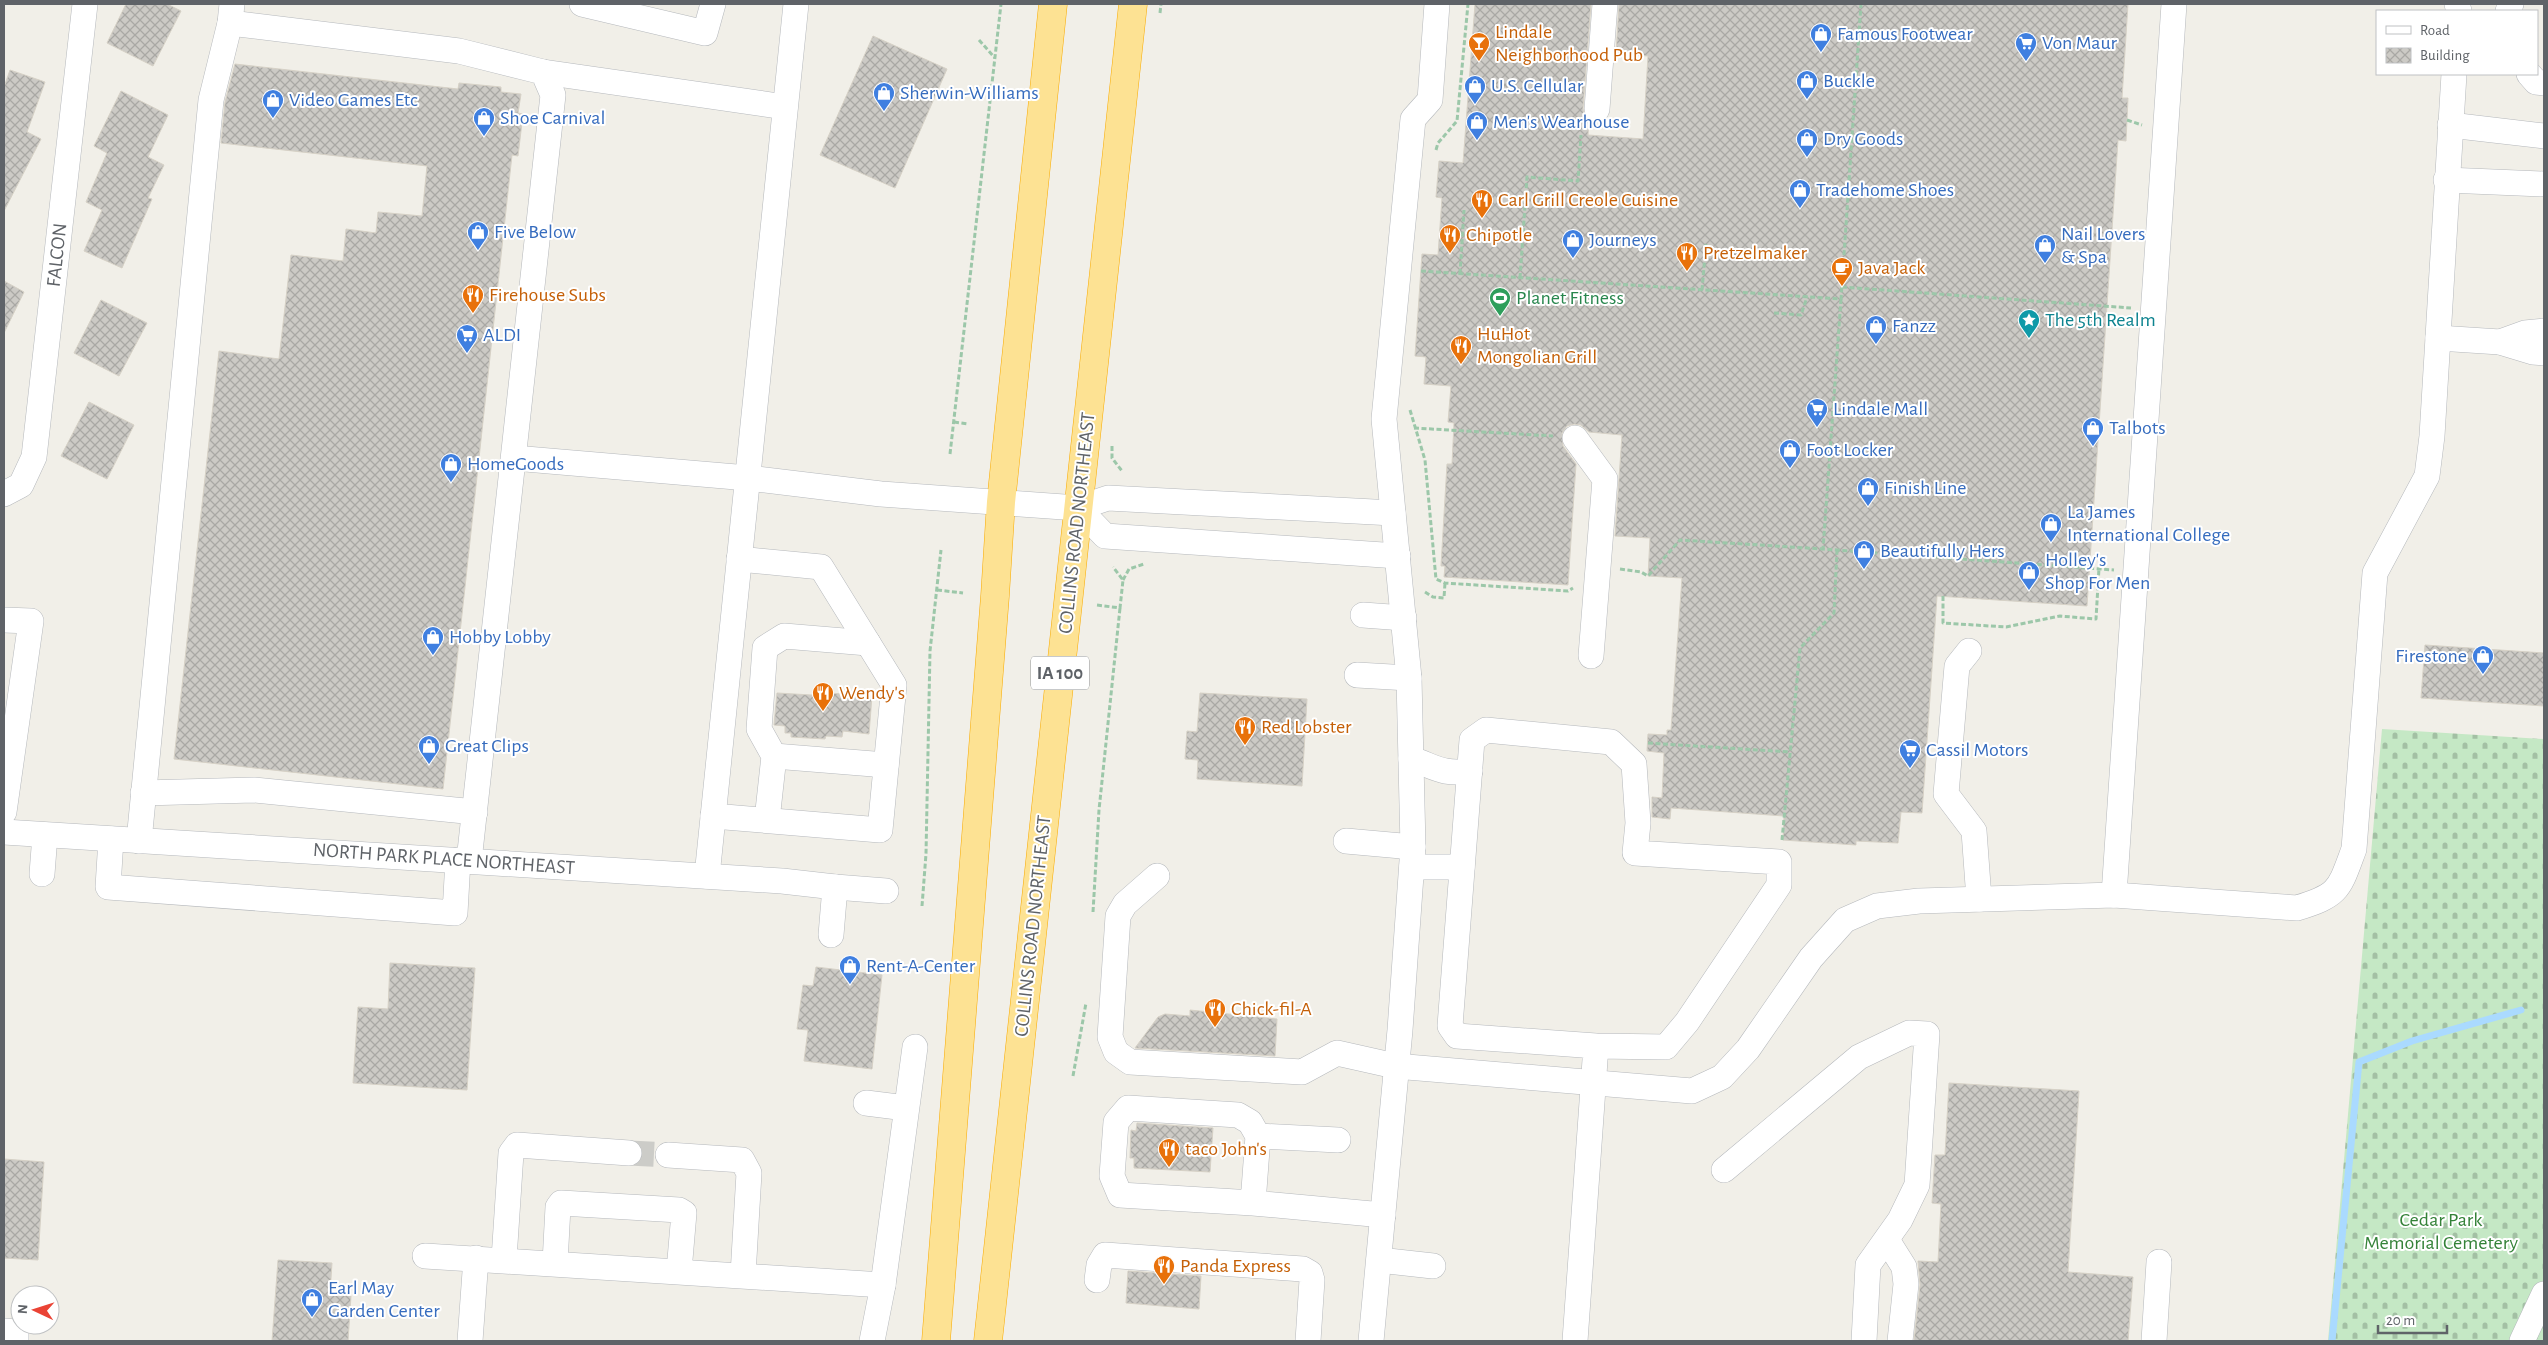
<svg xmlns="http://www.w3.org/2000/svg" width="2548" height="1345" font-family="'Alegreya Sans',sans-serif">
  <defs>
    <pattern id="cemetery-stones" width="16" height="16" patternUnits="userSpaceOnUse" patternTransform="scale(1.25)"><rect width="16" height="16" fill="#c5e8c5"/><path d="M2 7V4a2 2 0 0 1 4 0v3zM10 15v-3a2 2 0 0 1 4 0v3z" fill="#a3c0a4"/></pattern>
    <pattern id="building-cross-hatch" width="8" height="8" patternUnits="userSpaceOnUse" patternTransform="scale(1.25)"><rect width="8" height="8" fill="#cccac5"/><path d="M0 0l8 8M0 8l8-8" fill="none" stroke="#a9a8a4"/></pattern>
  </defs>
  <rect width="100%" height="100%" fill="#f1efe8"/>
  <polygon fill="url(#cemetery-stones)" points="2382,729 2544,739 2544,1341 2328,1341"/>
  <g fill="none" stroke-linecap="round" stroke-linejoin="round">
    <polyline stroke="#aadaff" stroke-width="7" points="2332,1341 2359,1062 2412,1041 2521,1010"/>
  </g>
  <g fill="url(#building-cross-hatch)" stroke="#d6d1c6">
    <polygon points="126,4 167,4 181,11 153,66 107,43"/>
    <polygon points="1475,4 1591,4 1583,108 1584,115 1589,121 1588,135 1643,139 1648,56 1616,54 1619,4 2128,4 2122,98 2128,98 2126,141 2118,140 2087,606 1937,596 1922,813 1901,812 1898,843 1856,841 1856,845 1783,840 1784,816 1671,808 1670,819 1652,817 1652,797 1662,798 1664,753 1647,751 1648,734 1667,735 1667,730 1671,730 1682,578 1648,576 1650,538 1615,536 1622,435 1589,432 1581,425 1574,424 1567,426 1562,433 1563,446 1576,464 1568,585 1444,577 1445,566 1441,566 1447,464 1452,464 1454,423 1448,422 1451,386 1424,384 1426,357 1415,356 1422,254 1438,255 1442,198 1436,197 1439,161 1463,163"/>
    <polygon points="873,36 947,69 895,188 820,155"/>
    <polygon points="235,64 458,89 459,83 501,87 501,92 521,94 518,113 523,114 518,156 512,155 443,789 174,759 219,351 279,359 291,255 343,261 346,229 376,233 378,212 422,216 427,166 221,143 225,102"/>
    <polygon points="10,70 45,82 27,132 41,139 4,211 4,87"/>
    <polygon points="121,91 168,115 148,157 164,165 148,198 152,199 122,268 84,251 102,210 86,202 107,153 94,146"/>
    <polygon points="4,281 24,292 4,333"/>
    <polygon points="101,300 147,323 119,376 74,353"/>
    <polygon points="89,402 134,425 107,479 61,456"/>
    <polygon points="2425,645 2544,653 2544,706 2421,698"/>
    <polygon points="777,693 829,696 829,693 872,696 869,734 843,731 842,737 826,736 825,739 791,737 791,733 785,733 785,726 774,725"/>
    <polygon points="1200,693 1307,699 1302,786 1197,779 1198,760 1185,759 1187,731 1197,732"/>
    <polygon points="390,963 475,968 467,1090 353,1083 358,1007 388,1009"/>
    <polygon points="816,967 882,975 872,1069 804,1061 808,1030 797,1029 803,985 813,986"/>
    <polygon points="1190,1010 1277,1019 1275,1056 1135,1048 1158,1017 1165,1014 1190,1016"/>
    <polygon points="1949,1083 2079,1091 2068,1272 2133,1277 2128,1341 1914,1341 1920,1285 1918,1261 1938,1262 1941,1204 1932,1203 1935,1155 1945,1155"/>
    <polygon points="1137,1123 1213,1128 1210,1172 1134,1168 1134,1158 1130,1158 1131,1130 1136,1131"/>
    <polygon points="4,1159 44,1162 38,1260 4,1258"/>
    <polygon points="278,1260 332,1263 330,1294 351,1296 348,1341 272,1341"/>
    <polygon points="1128,1271 1201,1276 1199,1309 1126,1303"/>
  </g>
  <g fill="none" stroke-linecap="round" stroke-linejoin="round">
    <polyline stroke="#ccccc8" stroke-width="25" stroke-dasharray="25 12" stroke-linecap="butt" points="629,1153 668,1155"/>
    <g stroke="#b5b8bc" stroke-width="26">
      <g id="minor">
        <polyline points="582,4 705,33 713,4"/>
        <polyline points="2457,4 2459,11"/>
        <polyline points="2508,11 2511,4"/>
        <polyline points="230,23 459,51 543,72 553,95 469,861"/>
        <polyline points="543,72 785,107"/>
        <polyline points="2529,74 2536,82 2544,83"/>
        <polyline points="1597,109 1605,4"/>
        <polyline points="2450,125 2544,136"/>
        <polyline points="2446,180 2544,184"/>
        <polyline points="2438,338 2500,342 2533,352 2544,353"/>
        <polyline points="2500,342 2525,333 2544,331"/>
        <polyline points="1575,438 1605,479 1591,656"/>
        <polyline points="514,458 748,478 881,494 1078,508 1108,498 1393,513"/>
        <polyline points="4,494 21,485 34,457 85,4"/>
        <polyline points="1078,508 1105,536 1398,556"/>
        <polyline points="1363,615 1404,618"/>
        <polyline points="4,620 31,621 4,812"/>
        <polyline points="1969,651 1957,666 1946,794 1974,831 1979,899"/>
        <polyline points="1357,675 1409,678"/>
        <polyline points="774,756 886,765"/>
        <path d="M1411 759C1436 767 1442 775 1470 771"/>
        <polyline points="143,793 254,790 475,812"/>
        <polyline points="713,816 880,830 894,685 821,567 739,559"/>
        <polyline points="767,820 774,756 759,729 765,648 784,636 868,643"/>
        <polyline points="4,832 782,881 835,887 831,935"/>
        <polyline points="111,839 108,887 455,913 458,860"/>
        <polyline points="139,841 211,100 230,23 232,4"/>
        <polyline points="1346,841 1413,847"/>
        <polyline points="1412,867 1462,867"/>
        <polyline points="42,874 45,835"/>
        <polyline points="707,876 796,4"/>
        <path d="M1157 876 1125 904 1118 916 1110 1037 1116 1052 1130 1062 1302 1072 1337 1053 1395 1066 1692 1091 1722 1077 1748 1049 1811 958 1845 920 1877 906 1919 901 2114 895 2297 908C2340 895 2339 889 2354 849L2375 573 2427 476 2432 436 2454 74"/>
        <polyline points="835,887 886,891"/>
        <polyline points="2114,895 2174,4"/>
        <polyline points="866,1103 906,1108"/>
        <polyline points="1258,1136 1338,1140"/>
        <polyline points="668,1155 742,1160 749,1173 743,1275"/>
        <polyline points="1724,1170 1859,1057 1909,1033 1927,1034 1917,1185 1900,1220 1868,1265 1864,1341"/>
        <polyline points="1253,1203 1258,1136 1250,1122 1238,1115 1128,1108 1116,1122 1112,1176 1120,1195 1253,1203 1383,1215"/>
        <polyline points="1887,1240 1904,1267 1906,1284 1900,1341"/>
        <polyline points="425,1256 883,1285"/>
        <polyline points="504,1259 511,1153 517,1145 629,1153"/>
        <polyline points="1379,1260 1433,1266"/>
        <polyline points="555,1263 558,1207 561,1203 679,1210 684,1213 679,1271"/>
        <polyline points="1097,1280 1099,1265 1105,1255 1303,1269 1310,1273 1312,1280 1308,1341"/>
        <polyline points="4,1331 16,1332 16,1341"/>
        <polyline points="470,1341 476,1258"/>
        <polyline points="872,1341 883,1285 915,1047"/>
        <polyline points="1371,1341 1400,1030 1413,847 1409,678 1384,419 1413,119 1430,100 1437,4"/>
        <polyline points="1575,1341 1596,1046 1666,1047 1687,1022 1779,885 1779,862 1635,853 1638,823 1634,764 1611,742 1486,730 1472,740 1450,1026 1457,1036 1596,1046"/>
        <polyline points="2154,1341 2159,1262"/>
        <polyline points="2522,1341 2544,1294"/>
      </g>
    </g>
    <g stroke="#f9ab00" stroke-width="29">
      <g id="highway">
        <polyline points="936,1341 995,596 1001,502 1053,4"/>
        <polyline points="988,1341 1133,4"/>
      </g>
    </g>
    <g stroke="#9cc7a9" stroke-width="3" stroke-dasharray="5 2.5" stroke-linecap="butt">
      <polyline points="1160,13 1161,4"/>
      <polyline points="979,40 995,58"/>
      <polyline points="2127,120 2142,125"/>
      <polyline points="1436,150 1438,143 1457,121 1468,4"/>
      <polyline points="1421,271 1841,299 1861,4"/>
      <polyline points="1460,274 1464,210"/>
      <polyline points="1520,278 1527,177 1578,181 1581,135"/>
      <polyline points="1842,287 2131,308"/>
      <polyline points="1702,290 1706,244"/>
      <polyline points="1841,299 1823,549 2114,570"/>
      <polyline points="1774,313 1801,315 1807,297"/>
      <polyline points="1410,410 1425,460 1436,579 1445,583 1568,591 1573,588"/>
      <polyline points="954,422 968,424"/>
      <polyline points="1414,428 1553,436"/>
      <polyline points="1112,446 1112,458 1122,471"/>
      <polyline points="950,454 1001,4"/>
      <polyline points="1620,569 1641,572 1648,576 1680,540 1823,549"/>
      <polyline points="1123,580 1129,569 1144,564"/>
      <polyline points="937,590 963,593"/>
      <polyline points="1425,592 1433,597 1444,598 1445,583"/>
      <polyline points="1943,596 1943,623 2006,627 2060,616 2096,619 2099,568"/>
      <polyline points="1097,605 1120,608 1123,580 1113,567"/>
      <polyline points="1648,743 1790,752"/>
      <polyline points="1782,840 1800,648 1834,613 1837,550"/>
      <polyline points="922,906 926,854 930,651 941,550"/>
      <polyline points="1093,912 1099,810 1120,608"/>
      <polyline points="1073,1076 1086,1003"/>
    </g>
    <use href="#minor" stroke="#fff" stroke-width="25"/>
    <use href="#highway" stroke="#fde293" stroke-width="28"/>
  </g>
  <defs>
    <g id="shop-pin" transform="scale(1.125)"><path d="M0 17L-7.5 6A9.5 9.5 0 1 1 7.5 6Z" fill="#3f7fe0" stroke="#fff"/><path d="M-5-2.5h2.3a2.7 3.5 0 0 1 5.4 0H5L5.5 6h-11ZM-1.5-2.5h3a1.5 2.3 0 0 0-3 0Z" fill="#fff"/></g>
    <g id="bar-pin" transform="scale(1.125)"><path d="M0 17L-7.5 6A9.5 9.5 0 1 1 7.5 6Z" fill="#e8710a" stroke="#fff"/><path d="M-6-5H6L.8 .8V4.5H3.5V6h-7V4.5H-.8V.8Z" fill="#fff"/></g>
    <g id="supermarket-pin" transform="scale(1.125)"><path d="M0 17L-7.5 6A9.5 9.5 0 1 1 7.5 6Z" fill="#3f7fe0" stroke="#fff"/><path d="M-6-5.5h2.5l.6 2H6L4.5 2H-2.5L-4.4-4H-6ZM-1.5 3.2a1.3 1.3 0 1 0 .1 0ZM3 3.2a1.3 1.3 0 1 0 .1 0Z" fill="#fff"/></g>
    <g id="restaurant-pin" transform="scale(1.125)"><path d="M0 17L-7.5 6A9.5 9.5 0 1 1 7.5 6Z" fill="#e8710a" stroke="#fff"/><path d="M-5-6h1v4h1v-4h1v4h1v-4h1v5L-1.5 .5V6h-2V.5L-5-1ZM5-6V6H3V1.5H1.5Q1.5-4 5-6Z" fill="#fff"/></g>
    <g id="cafe-pin" transform="scale(1.125)"><path d="M0 17L-7.5 6A9.5 9.5 0 1 1 7.5 6Z" fill="#e8710a" stroke="#fff"/><path d="M-5.5-4.5H6V0H3Q3 3.5 0 3.5H-2.5Q-5.5 3.5-5.5 0ZM3-3.2v2h1.7v-2ZM-6 4.5H4V6H-6Z" fill="#fff"/></g>
    <g id="stadium-pin" transform="scale(1.125)"><path d="M0 17L-7.5 6A9.5 9.5 0 1 1 7.5 6Z" fill="#2e9e5b" stroke="#fff"/><path d="M0-5a6.5 5 0 1 0 0 10a6.5 5 0 1 0 0-10ZM-3.5-1.8h7v3.6h-7Z" fill="#fff"/></g>
    <g id="sight-pin" transform="scale(1.125)"><path d="M0 17L-7.5 6A9.5 9.5 0 1 1 7.5 6Z" fill="#0f9aa8" stroke="#fff"/><path d="M0-6L1.8-2.2L6-1.7L2.9 1.2L3.7 5.4L0 3.3L-3.7 5.4L-2.9 1.2L-6-1.7L-1.8-2.2Z" fill="#fff"/></g>
  </defs>
  <g fill-rule="evenodd">
    <use href="#shop-pin" x="1821" y="34"/>
    <use href="#bar-pin" x="1479" y="43"/>
    <use href="#supermarket-pin" x="2026" y="43"/>
    <use href="#shop-pin" x="1807" y="81"/>
    <use href="#shop-pin" x="1475" y="86"/>
    <use href="#shop-pin" x="884" y="93"/>
    <use href="#shop-pin" x="273" y="100"/>
    <use href="#shop-pin" x="484" y="118"/>
    <use href="#shop-pin" x="1477" y="122"/>
    <use href="#shop-pin" x="1807" y="139"/>
    <use href="#shop-pin" x="1800" y="190"/>
    <use href="#restaurant-pin" x="1482" y="200"/>
    <use href="#shop-pin" x="478" y="232"/>
    <use href="#restaurant-pin" x="1450" y="235"/>
    <use href="#shop-pin" x="1573" y="240"/>
    <use href="#shop-pin" x="2045" y="245"/>
    <use href="#restaurant-pin" x="1687" y="253"/>
    <use href="#cafe-pin" x="1842" y="268"/>
    <use href="#restaurant-pin" x="473" y="295"/>
    <use href="#stadium-pin" x="1500" y="298"/>
    <use href="#sight-pin" x="2029" y="320"/>
    <use href="#shop-pin" x="1876" y="326"/>
    <use href="#supermarket-pin" x="467" y="335"/>
    <use href="#restaurant-pin" x="1461" y="346"/>
    <use href="#supermarket-pin" x="1817" y="409"/>
    <use href="#shop-pin" x="2093" y="428"/>
    <use href="#shop-pin" x="1790" y="450"/>
    <use href="#shop-pin" x="451" y="464"/>
    <use href="#shop-pin" x="1868" y="488"/>
    <use href="#shop-pin" x="2051" y="524"/>
    <use href="#shop-pin" x="1864" y="551"/>
    <use href="#shop-pin" x="2029" y="572"/>
    <use href="#shop-pin" x="433" y="637"/>
    <use href="#shop-pin" x="2483" y="656"/>
    <use href="#restaurant-pin" x="823" y="693"/>
    <use href="#restaurant-pin" x="1245" y="727"/>
    <use href="#shop-pin" x="429" y="746"/>
    <use href="#supermarket-pin" x="1910" y="750"/>
    <use href="#shop-pin" x="850" y="966"/>
    <use href="#restaurant-pin" x="1215" y="1009"/>
    <use href="#restaurant-pin" x="1169" y="1149"/>
    <use href="#restaurant-pin" x="1164" y="1266"/>
    <use href="#shop-pin" x="312" y="1299"/>
  </g>
  <g text-anchor="middle" dominant-baseline="central" stroke-width="4" stroke-linejoin="round" paint-order="stroke">
    <rect fill="#fff" stroke="#8f9295" stroke-width="1" x="1031" y="656.5" width="58" height="33" rx="4"/>
    <g font-size="19" font-weight="bold" fill="#5f6368">
      <text x="1060" y="673">IA 100</text>
    </g>
    <g font-size="20" fill="#c56008" stroke="#fff" text-anchor="start">
      <text x="1495" y="32">Lindale<tspan x="1495" dy="23">Neighborhood Pub</tspan></text>
      <text x="1498" y="200">Carl Grill Creole Cuisine</text>
      <text x="1466" y="235">Chipotle</text>
      <text x="1703" y="253">Pretzelmaker</text>
      <text x="1858" y="268">Java Jack</text>
      <text x="489" y="295">Firehouse Subs</text>
      <text x="1477" y="334">HuHot<tspan x="1477" dy="23">Mongolian Grill</tspan></text>
      <text x="839" y="693">Wendy's</text>
      <text x="1261" y="727">Red Lobster</text>
      <text x="1231" y="1009">Chick-fil-A</text>
      <text x="1185" y="1149">taco John's</text>
      <text x="1180" y="1266">Panda Express</text>
    </g>
    <g font-size="20" fill="#366cbe" stroke="#fff" text-anchor="start">
      <text x="1837" y="34">Famous Footwear</text>
      <text x="2042" y="43">Von Maur</text>
      <text x="1823" y="81">Buckle</text>
      <text x="1491" y="86">U.S. Cellular</text>
      <text x="900" y="93">Sherwin-Williams</text>
      <text x="289" y="100">Video Games Etc</text>
      <text x="500" y="118">Shoe Carnival</text>
      <text x="1493" y="122">Men's Wearhouse</text>
      <text x="1823" y="139">Dry Goods</text>
      <text x="1816" y="190">Tradehome Shoes</text>
      <text x="494" y="232">Five Below</text>
      <text x="2061" y="234">Nail Lovers<tspan x="2061" dy="23">&amp; Spa</tspan></text>
      <text x="1589" y="240">Journeys</text>
      <text x="1892" y="326">Fanzz</text>
      <text x="483" y="335">ALDI</text>
      <text x="1833" y="409">Lindale Mall</text>
      <text x="2109" y="428">Talbots</text>
      <text x="1806" y="450">Foot Locker</text>
      <text x="467" y="464">HomeGoods</text>
      <text x="1884" y="488">Finish Line</text>
      <text x="2067" y="512">La James<tspan x="2067" dy="23">International College</tspan></text>
      <text x="1880" y="551">Beautifully Hers</text>
      <text x="2045" y="560">Holley's<tspan x="2045" dy="23">Shop For Men</tspan></text>
      <text x="449" y="637">Hobby Lobby</text>
      <text x="2467" y="656" text-anchor="end">Firestone</text>
      <text x="445" y="746">Great Clips</text>
      <text x="1926" y="750">Cassil Motors</text>
      <text x="866" y="966">Rent-A-Center</text>
      <text x="328" y="1288">Earl May<tspan x="328" dy="23">Garden Center</tspan></text>
    </g>
    <g font-size="20" fill="#5f6368" stroke="#fff">
      <text transform="translate(57 255) rotate(-84)">FALCON</text>
      <text transform="translate(1077 523) rotate(-84)">COLLINS ROAD NORTHEAST</text>
      <text transform="translate(444 859) rotate(4)">NORTH PARK PLACE NORTHEAST</text>
      <text transform="translate(1033 926) rotate(-84)">COLLINS ROAD NORTHEAST</text>
    </g>
    <g font-size="20" fill="#27864d" stroke="#fff" text-anchor="start">
      <text x="1516" y="298">Planet Fitness</text>
    </g>
    <g font-size="20" fill="#0d838f" stroke="#fff" text-anchor="start">
      <text x="2045" y="320">The 5th Realm</text>
    </g>
    <g font-size="20" fill="#348238" stroke="#fff">
      <text x="2441" y="1220">Cedar Park<tspan x="2441" dy="23">Memorial Cemetery</tspan></text>
    </g>
  </g>
  <rect width="2548" height="1345" fill="none" stroke="#5f6368" stroke-width="10"/>
  <rect x="2376" y="10" width="162" height="65" fill="#ffffff" stroke="#bfc1c3"/>
  <rect x="2386" y="26" width="25" height="8" fill="#ffffff" stroke="#bfc1c3"/>
  <text x="2420" y="35" font-size="15" fill="#5f6368">Road</text>
  <rect x="2386" y="48" width="25" height="15" fill="url(#building-cross-hatch)" stroke="#bfc1c3"/>
  <text x="2420" y="60" font-size="15" fill="#5f6368">Building</text>
  <g transform="translate(35 1310) rotate(274)"><circle r="24" fill="#ffffff" stroke="#bfc1c3"/>
  <path d="M0-4L9 19L0 12L-9 19Z" fill="#ea4335"/>
  <text y="-8" font-size="14" font-weight="bold" text-anchor="middle" fill="#5f6368">N</text>
  </g>
  <path d="M2378 1325v8h69v-8" fill="none" stroke="#5f6368" stroke-width="2.5"/>
  <text x="2386" y="1325" font-size="15" fill="#5f6368" stroke="#ffffff" stroke-width="4" paint-order="stroke">20 m</text>
</svg>
